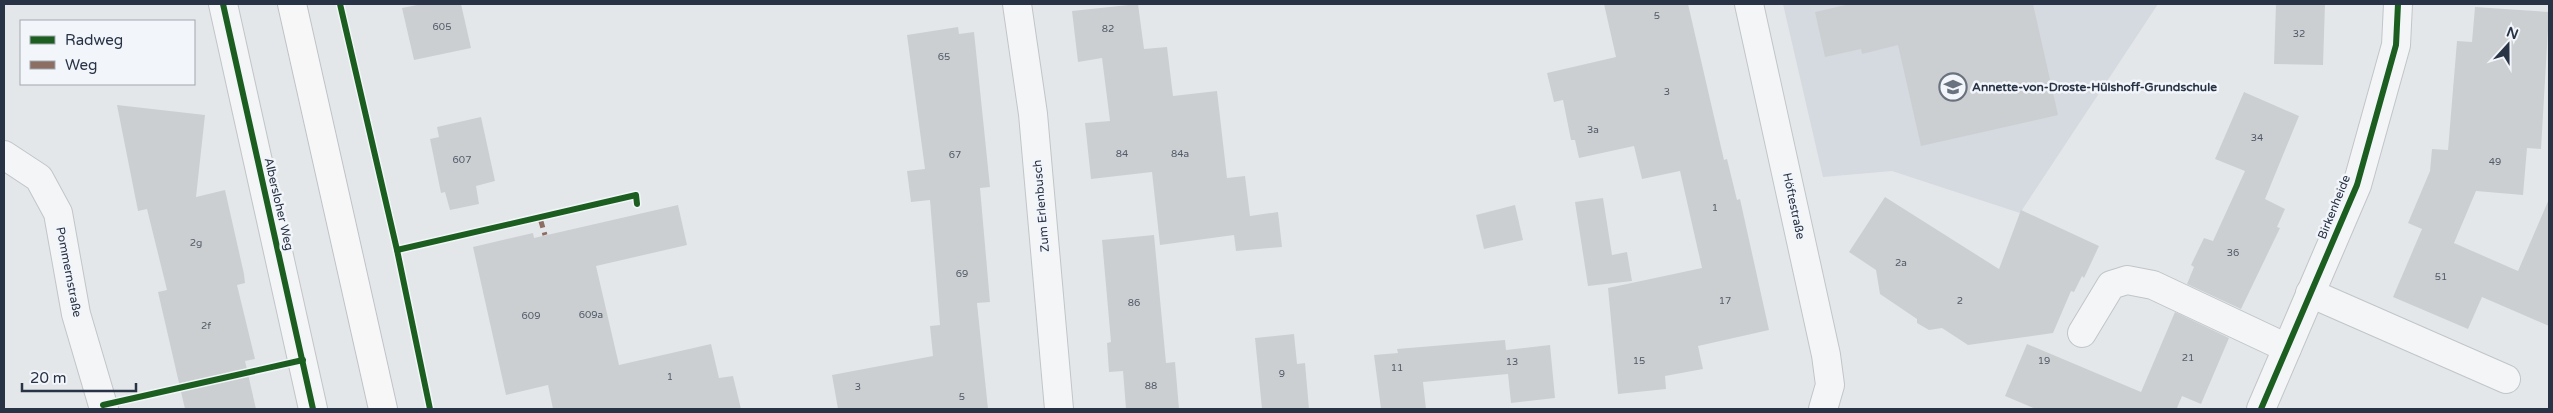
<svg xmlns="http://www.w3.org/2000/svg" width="2553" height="413" font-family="'Varela Round',sans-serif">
  <rect width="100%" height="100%" fill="#e4e7ea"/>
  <polygon fill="#d4dae0" points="1783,4 2158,4 2020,213 1892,171 1823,177"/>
  <g fill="#cccfd2">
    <polygon points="422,4 461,4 471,48 414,60 402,8"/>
    <polygon points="1138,4 1144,49 1167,47 1173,96 1217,91 1227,178 1245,176 1250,216 1278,212 1282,247 1236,251 1234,235 1160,245 1152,172 1091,179 1085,123 1110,121 1102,58 1078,62 1072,11"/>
    <polygon points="1604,4 1688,4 1724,160 1727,159 1737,200 1740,199 1769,330 1698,346 1703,369 1665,376 1666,389 1618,394 1608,288 1702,268 1680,171 1642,179 1634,146 1579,158 1575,140 1571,140 1563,100 1554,102 1547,73 1616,57"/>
    <polygon points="1850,4 2033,4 2058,115 1921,146 1898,45 1862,54 1861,49 1825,57 1815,12"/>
    <polygon points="2276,4 2325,4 2323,65 2274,64"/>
    <polygon points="2475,7 2549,12 2541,149 2527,148 2523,195 2476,191 2454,243 2518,271 2549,199 2549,326 2482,297 2468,329 2393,297 2422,229 2408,223 2430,171 2432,149 2448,150 2457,41 2472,42"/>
    <polygon points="958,27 959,34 974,32 990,187 980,188 990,302 977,303 988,409 838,409 832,375 933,356 930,326 940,325 930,200 911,202 907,171 925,169 907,35"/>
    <polygon points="2244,92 2299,116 2265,199 2285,209 2277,227 2280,228 2241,309 2187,284 2194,267 2191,265 2204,238 2213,241 2245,171 2215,159"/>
    <polygon points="117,105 205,115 196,197 225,190 244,274 245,283 237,285 255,359 245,361 256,409 185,409 158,292 167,290 147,209 138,211"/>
    <polygon points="481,117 495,181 476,186 479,204 450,210 445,192 441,193 430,139 439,137 437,127"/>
    <polygon points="1885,197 1999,269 2021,210 2099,246 2084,278 2082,276 2074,292 2071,291 2053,333 1968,345 1942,328 1929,330 1917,323 1917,319 1880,294 1876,270 1849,252"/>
    <polygon points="1603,198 1612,255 1627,252 1632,281 1588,286 1575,202"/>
    <polygon points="678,205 687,245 596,266 619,365 711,344 719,378 733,376 741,409 553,409 548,385 506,395 473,247 533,233 534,238"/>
    <polygon points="1515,205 1523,240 1484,249 1476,215"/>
    <polygon points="1154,235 1166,363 1175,362 1179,409 1126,409 1123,371 1109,372 1107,343 1111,342 1102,240"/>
    <polygon points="2175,312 2229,338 2201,404 2182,396 2177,408 2180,409 2036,409 2005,396 2027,344 2141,392"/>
    <polygon points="1294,334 1297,364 1305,363 1309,409 1262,409 1255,338"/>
    <polygon points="1505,340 1506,350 1550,345 1555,398 1511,403 1508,374 1423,382 1426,409 1381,409 1374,355 1398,353 1397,349"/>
  </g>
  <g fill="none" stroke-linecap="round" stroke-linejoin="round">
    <g stroke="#c2c5c8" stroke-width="30">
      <g id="minor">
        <polyline points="223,4 313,409"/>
        <polyline points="1017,4 1033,114 1059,409"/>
        <polyline points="1749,4 1826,355 1830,385 1823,409"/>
        <polyline points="4,155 39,178 58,213 76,314 104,409"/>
        <polyline points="2310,293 2506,379"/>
        <polyline points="2082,333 2111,285 2127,280 2153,285 2287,348"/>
        <polyline points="2261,409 2357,185 2396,45 2398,4"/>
      </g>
    </g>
    <g stroke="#bfc3c8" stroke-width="30">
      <polyline id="major" points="292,4 383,409"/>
    </g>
    <use href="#minor" stroke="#f3f5f6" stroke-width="28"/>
    <use href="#major" stroke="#f7f7f8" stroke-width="28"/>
    <polyline stroke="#8d6e63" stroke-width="5" stroke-dasharray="10 5" stroke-linecap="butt" points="540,218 545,235"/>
    <g stroke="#f2f5f9" stroke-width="9">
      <g id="cycleway">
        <polyline points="223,4 313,409"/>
        <polyline points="340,4 397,250 430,409"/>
        <polyline points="397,250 636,195 637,204"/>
        <polyline points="103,405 303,360"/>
        <polyline points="2261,409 2357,185 2396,45 2398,4"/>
      </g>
    </g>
    <use href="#cycleway" stroke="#1b5e20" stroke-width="6"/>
  </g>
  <defs>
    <g id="school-ring" transform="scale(1.4375)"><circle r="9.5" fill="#f2f5f9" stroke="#6a727f" stroke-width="1.5"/><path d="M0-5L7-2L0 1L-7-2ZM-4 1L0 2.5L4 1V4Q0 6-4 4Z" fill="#6a727f"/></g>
  </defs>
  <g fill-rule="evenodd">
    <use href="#school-ring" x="1953" y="87"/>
  </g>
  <g text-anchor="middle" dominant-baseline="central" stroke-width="5" stroke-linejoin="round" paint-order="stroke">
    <g font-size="10" fill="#525b6a">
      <text x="1657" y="16">5</text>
      <text x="442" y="27">605</text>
      <text x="1108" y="29">82</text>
      <text x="2299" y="34">32</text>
      <text x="944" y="57">65</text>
      <text x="1667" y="92">3</text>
      <text x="1593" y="130">3a</text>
      <text x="2257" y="138">34</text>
      <text x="1122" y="154">84</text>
      <text x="1180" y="154">84a</text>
      <text x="955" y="155">67</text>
      <text x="462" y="160">607</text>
      <text x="2495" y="162">49</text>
      <text x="1715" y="208">1</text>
      <text x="196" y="243">2g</text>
      <text x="2233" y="253">36</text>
      <text x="1901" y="263">2a</text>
      <text x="962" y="274">69</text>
      <text x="2441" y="277">51</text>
      <text x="1725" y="301">17</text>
      <text x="1960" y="301">2</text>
      <text x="1134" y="303">86</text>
      <text x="591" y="315">609a</text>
      <text x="531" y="316">609</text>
      <text x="206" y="326">2f</text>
      <text x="2188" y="358">21</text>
      <text x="1639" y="361">15</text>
      <text x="2044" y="361">19</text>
      <text x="1512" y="362">13</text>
      <text x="1397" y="368">11</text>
      <text x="1282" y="374">9</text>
      <text x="670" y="377">1</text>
      <text x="1151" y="386">88</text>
      <text x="858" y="387">3</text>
      <text x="962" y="397">5</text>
    </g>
    <g font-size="12" font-weight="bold" fill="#283346" stroke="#f2f5f9" text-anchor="start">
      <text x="1972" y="87">Annette-von-Droste-Hülshoff-Grundschule</text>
    </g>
    <g font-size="12" fill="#283346" stroke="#f2f5f9">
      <text transform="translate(279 204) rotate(77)">Albersloher Weg</text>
      <text transform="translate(1041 206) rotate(-95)">Zum Erlenbusch</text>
      <text transform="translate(1794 206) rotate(78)">Höftestraße</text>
      <text transform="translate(2334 207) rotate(-68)">Birkenheide</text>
      <text transform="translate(69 272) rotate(79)">Pommernstraße</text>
    </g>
  </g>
  <rect width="2553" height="413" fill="none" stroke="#283346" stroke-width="10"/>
  <rect x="20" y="20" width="175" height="65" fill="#f2f5f9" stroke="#a1a7b1"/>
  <rect x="30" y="36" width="25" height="8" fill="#1b5e20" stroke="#a1a7b1"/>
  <text x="65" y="45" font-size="15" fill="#283346">Radweg</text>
  <rect x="30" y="61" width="25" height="8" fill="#8d6e63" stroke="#a1a7b1"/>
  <text x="65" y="70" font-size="15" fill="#283346">Weg</text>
  <g transform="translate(2508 45) rotate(21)" stroke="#f2f5f9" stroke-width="4" paint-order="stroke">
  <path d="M0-4L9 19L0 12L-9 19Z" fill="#283346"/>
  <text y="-8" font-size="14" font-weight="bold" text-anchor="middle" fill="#283346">N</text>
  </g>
  <path d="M22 383v8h114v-8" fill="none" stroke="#283346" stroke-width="2.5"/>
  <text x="30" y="383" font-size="15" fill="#283346" stroke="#f2f5f9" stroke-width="4" paint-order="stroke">20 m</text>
</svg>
